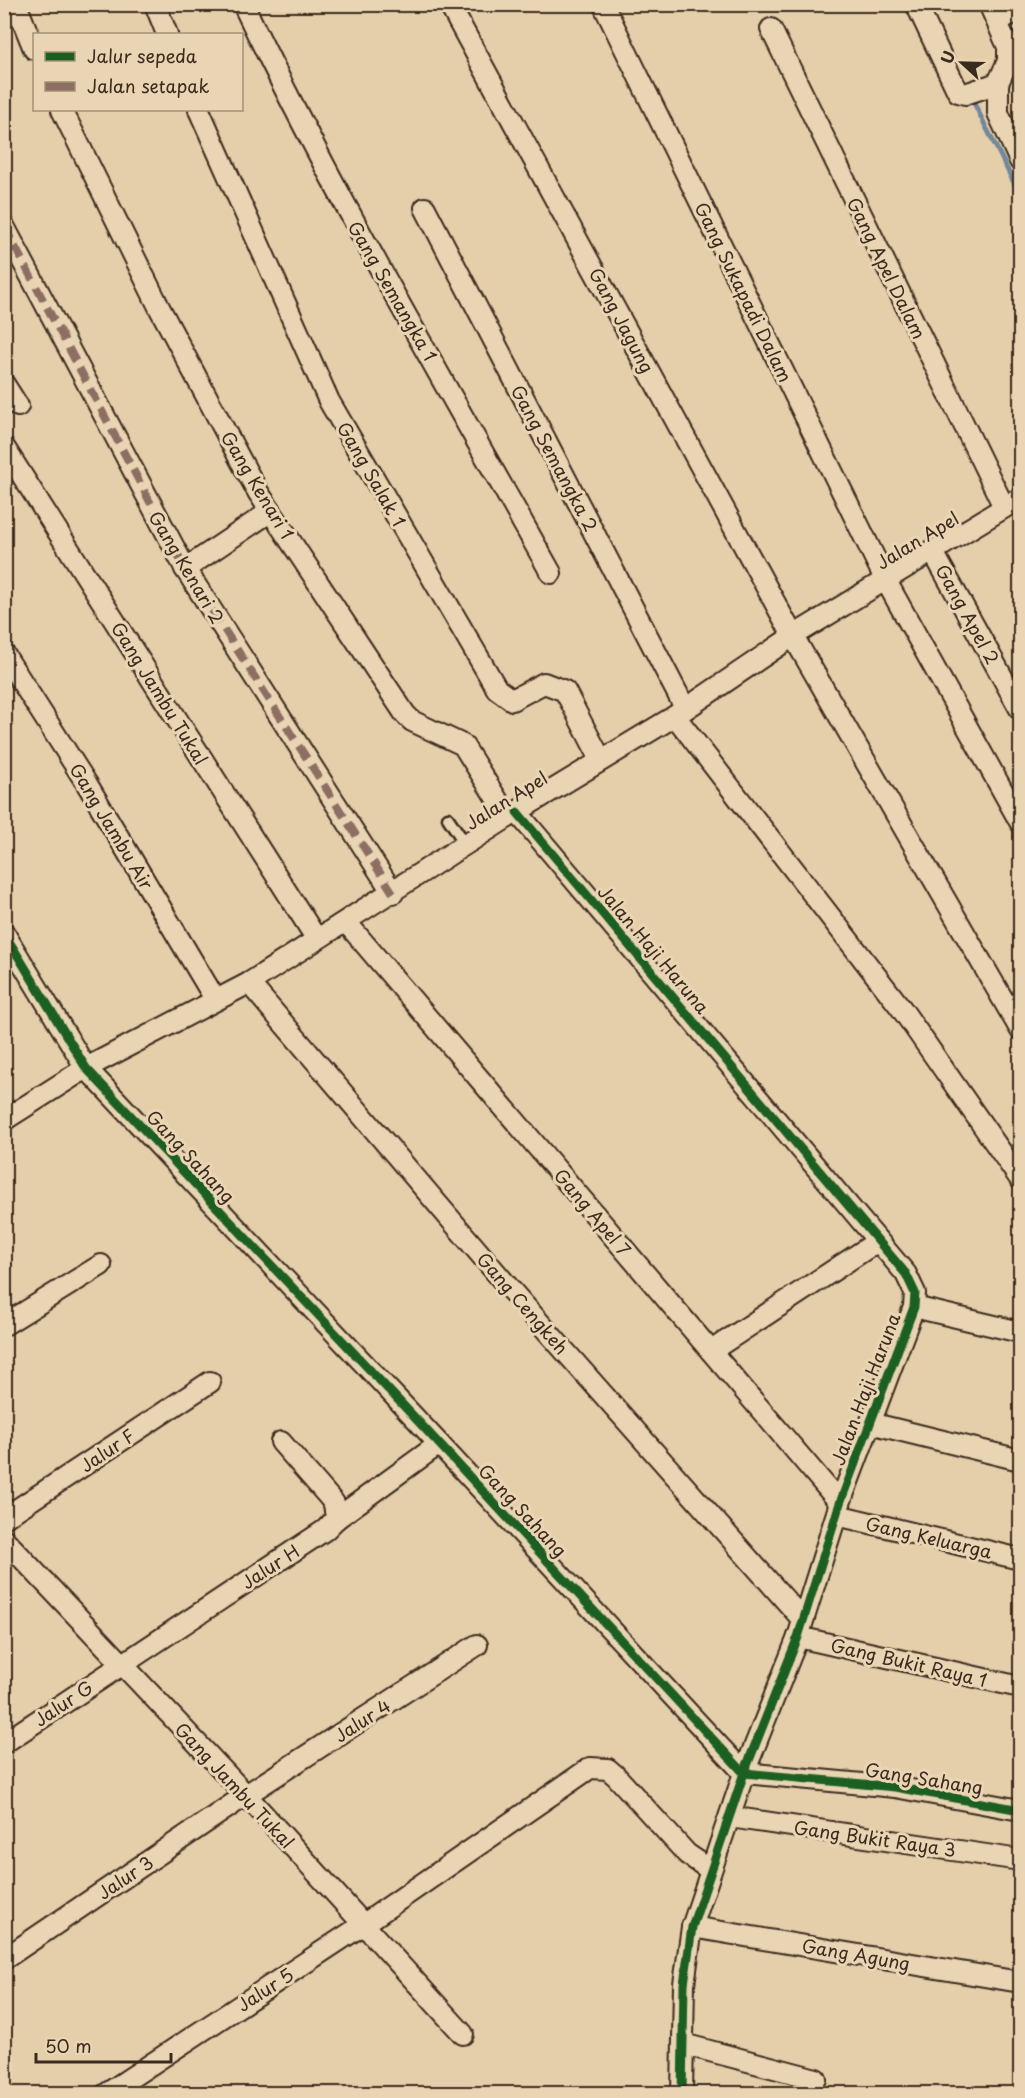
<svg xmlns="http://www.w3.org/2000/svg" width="1025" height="2098" font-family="'Playpen Sans',sans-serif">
  <rect width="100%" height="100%" fill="#e5cfab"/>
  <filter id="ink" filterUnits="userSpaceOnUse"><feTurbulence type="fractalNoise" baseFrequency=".0167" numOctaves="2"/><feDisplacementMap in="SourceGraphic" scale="12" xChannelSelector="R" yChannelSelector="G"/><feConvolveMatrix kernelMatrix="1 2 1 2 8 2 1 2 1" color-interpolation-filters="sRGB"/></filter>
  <g filter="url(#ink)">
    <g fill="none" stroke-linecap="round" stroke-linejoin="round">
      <polyline stroke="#70879c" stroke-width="5" points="971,97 1020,195"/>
      <g stroke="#3b2a1e" stroke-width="15">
        <polyline id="service" points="448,818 466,845"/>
      </g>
      <g stroke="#3b2a1e" stroke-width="24">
        <g id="minor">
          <polyline points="16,4 34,49"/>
          <polyline points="155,4 167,34"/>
          <path d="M243 4C336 199 446 385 551 573"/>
          <polyline points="449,4 793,636 1020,1029"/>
          <polyline points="603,4 885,579 1020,822"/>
          <polyline points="916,4 958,92 965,94 998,83"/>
          <polyline points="989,4 1008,47 1008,61 998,83 998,113 1020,161"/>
          <polyline points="997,21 1020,10"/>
          <polyline points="771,29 1004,507"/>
          <polyline points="62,110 160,309 241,461 258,492 405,714 412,721 463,745 508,817"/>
          <polyline points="199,110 329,401 497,689 512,700 544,683 565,691 601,760"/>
          <polyline points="425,208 685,708"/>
          <polyline points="4,226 186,570 393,893"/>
          <polyline points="4,384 18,406"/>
          <polyline points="4,447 316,938"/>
          <polyline points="932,550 1020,709"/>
          <polyline points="185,569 271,511"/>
          <polyline points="4,654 87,784 215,999"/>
          <polyline points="675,716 901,1008 1020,1179"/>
          <polyline points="517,812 906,1274 915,1293 914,1307 840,1503 798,1637 744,1773 692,1927 684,1984 682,2094"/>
          <polyline points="346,922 840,1503"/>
          <polyline points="4,933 86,1068 416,1419 744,1773 895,1787 1020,1810"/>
          <polyline points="249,983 516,1296 802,1619"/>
          <polyline points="4,1120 86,1068 249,983 508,817 675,716 793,636 1020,498"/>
          <polyline points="914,1307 1020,1332"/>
          <polyline points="4,1325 101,1265"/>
          <polyline points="711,1351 878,1241"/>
          <polyline points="870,1423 1020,1460"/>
          <polyline points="837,1515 1020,1559"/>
          <polyline points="4,1518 210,1382"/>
          <polyline points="336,1519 439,1444"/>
          <polyline points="4,1539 246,1795 463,2034"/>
          <polyline points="798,1637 1020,1687"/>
          <polyline points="4,1743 325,1530 336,1519 334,1503 281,1442"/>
          <polyline points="730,1817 1020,1860"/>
          <polyline points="692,1927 1020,1982"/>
          <polyline points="4,1959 246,1795 477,1645"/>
          <polyline points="683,2044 816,2079"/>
          <polyline points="106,2094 364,1924 590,1768 608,1769 616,1776 687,1854 709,1869"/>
        </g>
      </g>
      <use href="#service" stroke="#e9d5b3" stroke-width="10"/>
      <use href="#minor" stroke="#e9d5b3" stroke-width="20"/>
      <polyline stroke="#8d6e63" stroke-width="8" stroke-dasharray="15 8" stroke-linecap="butt" points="4,226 186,570 393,893"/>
      <g stroke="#e9d5b3" stroke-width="13">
        <g id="cycleway">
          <polyline points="517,812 906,1274 915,1293 914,1307 840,1503 798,1637 744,1773 692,1927 684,1984 682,2094"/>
          <polyline points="4,933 86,1068 416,1419 744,1773 895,1787 1020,1810"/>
        </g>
      </g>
      <use href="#cycleway" stroke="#1b5e20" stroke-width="9"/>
    </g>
  </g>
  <g text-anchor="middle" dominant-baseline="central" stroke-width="6" stroke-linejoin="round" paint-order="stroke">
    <g font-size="18" fill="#3b2a1e" stroke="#e9d5b3">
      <text transform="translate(887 268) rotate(64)">Gang Apel Dalam</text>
      <text transform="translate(393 291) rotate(60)">Gang Semangka 1</text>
      <text transform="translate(744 292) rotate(64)">Gang Sukapadi Dalam</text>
      <text transform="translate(622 320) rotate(62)">Gang Jagung</text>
      <text transform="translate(555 458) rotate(62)">Gang Semangka 2</text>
      <text transform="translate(372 474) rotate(60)">Gang Salak 1</text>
      <text transform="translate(258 485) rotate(59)">Gang Kenari 1</text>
      <text transform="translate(917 540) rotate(-31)">Jalan Apel</text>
      <text transform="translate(187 567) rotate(59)">Gang Kenari 2</text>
      <text transform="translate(968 614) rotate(61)">Gang Apel 2</text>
      <text transform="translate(160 693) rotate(58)">Gang Jambu Tukal</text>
      <text transform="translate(506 800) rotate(-32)">Jalan Apel</text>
      <text transform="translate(112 826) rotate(59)">Gang Jambu Air</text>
      <text transform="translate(654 949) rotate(50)">Jalan Haji Haruna</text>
      <text transform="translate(191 1156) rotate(47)">Gang Sahang</text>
      <text transform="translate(593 1212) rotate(50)">Gang Apel 7</text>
      <text transform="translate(523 1303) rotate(49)">Gang Cengkeh</text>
      <text transform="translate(865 1389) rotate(-69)">Jalan Haji Haruna</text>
      <text transform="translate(107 1450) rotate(-34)">Jalur F</text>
      <text transform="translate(523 1510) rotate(47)">Gang Sahang</text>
      <text transform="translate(929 1537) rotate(13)">Gang Keluarga</text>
      <text transform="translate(270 1566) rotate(-33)">Jalur H</text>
      <text transform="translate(909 1662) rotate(13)">Gang Bukit Raya 1</text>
      <text transform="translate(63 1703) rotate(-34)">Jalur G</text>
      <text transform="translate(362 1720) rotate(-33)">Jalur 4</text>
      <text transform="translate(924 1778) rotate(9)">Gang Sahang</text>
      <text transform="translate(235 1785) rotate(47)">Gang Jambu Tukal</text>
      <text transform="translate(875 1838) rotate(8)">Gang Bukit Raya 3</text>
      <text transform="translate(125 1877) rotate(-34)">Jalur 3</text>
      <text transform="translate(856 1954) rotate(10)">Gang Agung</text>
      <text transform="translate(265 1989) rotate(-33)">Jalur 5</text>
    </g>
  </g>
  <rect width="1025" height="2098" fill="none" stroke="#e9d5b3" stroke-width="24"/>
  <rect x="12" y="12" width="1001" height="2074" fill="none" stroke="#3b2a1e" stroke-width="2" filter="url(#ink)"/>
  <rect x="33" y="33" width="210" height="78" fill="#e9d5b3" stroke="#a39177" stroke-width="1.5"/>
  <rect x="45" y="52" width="30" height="9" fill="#1b5e20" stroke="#a39177" stroke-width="1.5"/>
  <text x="87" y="63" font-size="18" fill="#3b2a1e">Jalur sepeda</text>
  <rect x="45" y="82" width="30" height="9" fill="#8d6e63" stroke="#a39177" stroke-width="1.5"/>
  <text x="87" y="93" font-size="18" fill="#3b2a1e">Jalan setapak</text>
  <g transform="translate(962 63) rotate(292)" stroke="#e9d5b3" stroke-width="4.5" paint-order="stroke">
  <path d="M0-4.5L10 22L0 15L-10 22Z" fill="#3b2a1e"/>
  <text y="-9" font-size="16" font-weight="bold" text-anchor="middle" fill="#3b2a1e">U</text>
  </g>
  <path d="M36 2053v9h135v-9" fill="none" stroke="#3b2a1e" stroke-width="3"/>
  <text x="45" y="2053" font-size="18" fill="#3b2a1e" stroke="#e9d5b3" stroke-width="4.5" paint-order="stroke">50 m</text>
</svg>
